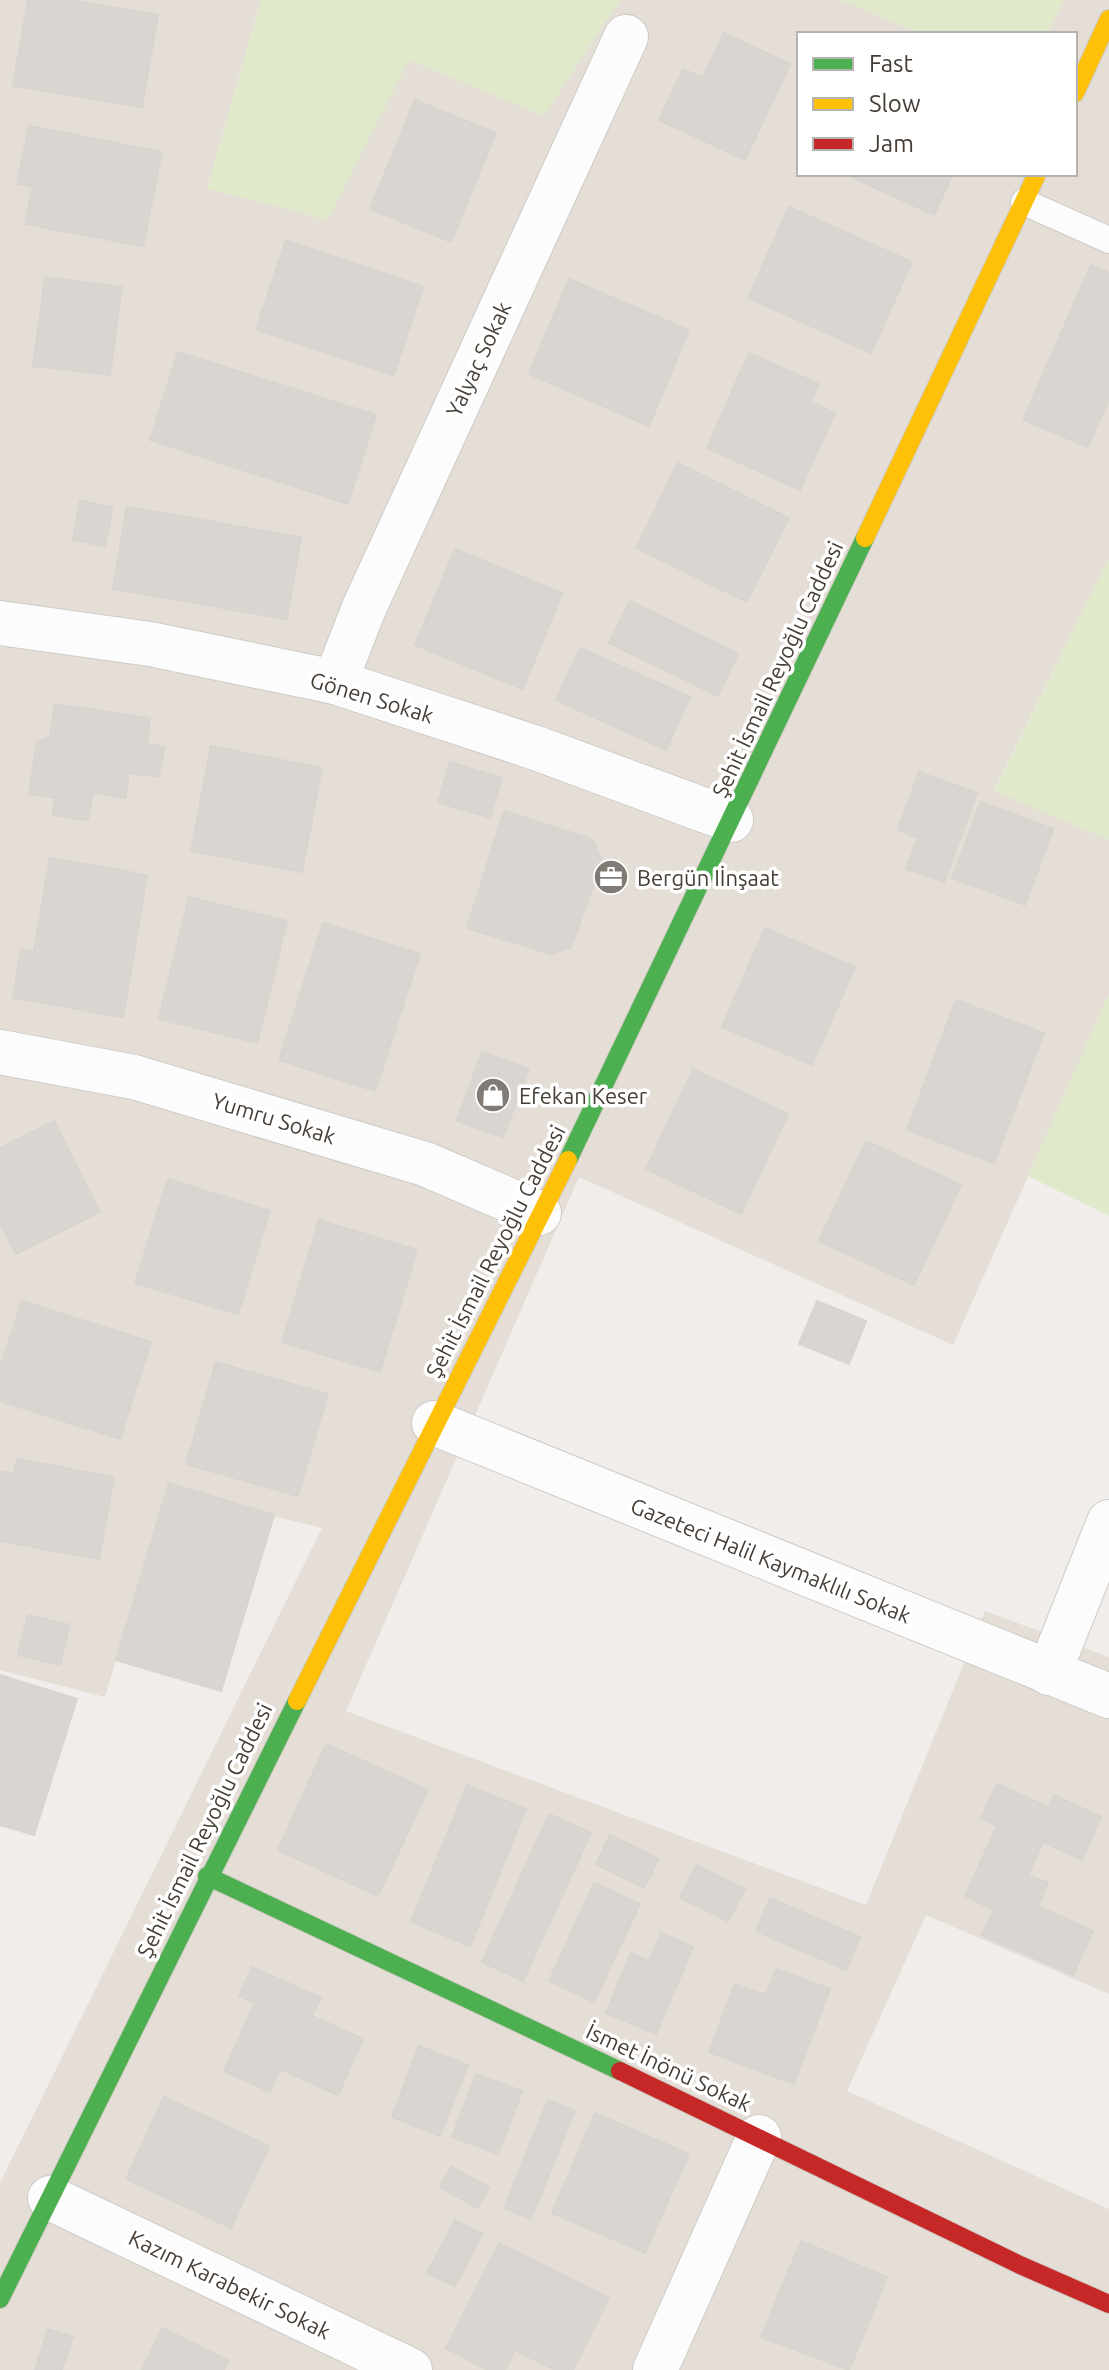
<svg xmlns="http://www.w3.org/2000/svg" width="1109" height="2370" font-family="Ubuntu,sans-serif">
  <rect width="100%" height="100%" fill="#f0edea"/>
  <polygon fill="#e4ded7" points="0,0 261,0 207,189 409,60 544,115 620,0 841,0 922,34 799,34 799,174 1075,174 1075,34 1046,34 1064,0 1109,0 1109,559 994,790 1109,840 1109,994 953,1345 579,1177 346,1711 866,1905 985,1611 1109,1657 1109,1994 926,1915 847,2091 1109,2209 1109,2370 0,2370 0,2183 322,1528 167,1490 105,1697 0,1670"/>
  <g fill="#e0e9ca">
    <polygon points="261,0 620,0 544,116 409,60 328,220 207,189"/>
    <polygon points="841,0 1064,0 1046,34 922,34"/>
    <polygon points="1109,559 1109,840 994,791"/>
    <polygon points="1109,994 1109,1216 1028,1176"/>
  </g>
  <g fill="#d9d6d2" stroke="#d8d4d0" stroke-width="2">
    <polygon points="28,0 67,0 158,15 142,107 13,86"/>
    <polygon points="724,33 790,64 745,160 659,120 683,69 703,78"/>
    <polygon points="415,100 496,133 451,242 370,209"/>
    <polygon points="29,126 162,152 143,246 25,224 33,187 17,184"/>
    <polygon points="845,174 953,174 934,215"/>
    <polygon points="789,207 912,262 871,353 748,298"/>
    <polygon points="286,240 423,287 394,375 256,329"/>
    <polygon points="1091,265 1109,273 1109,399 1088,447 1023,420"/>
    <polygon points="45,277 122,287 110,375 33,366"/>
    <polygon points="569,279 689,330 649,426 529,374"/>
    <polygon points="178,352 376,415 348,504 150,440"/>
    <polygon points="749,353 819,384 811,402 835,413 800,490 707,448"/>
    <polygon points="678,463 789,518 747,602 636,548"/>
    <polygon points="80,501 113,507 105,546 73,540"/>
    <polygon points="127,507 301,537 287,619 113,589"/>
    <polygon points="455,549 562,593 523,689 415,645"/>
    <polygon points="630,601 738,654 718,696 609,643"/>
    <polygon points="580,648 690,697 666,750 556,700"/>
    <polygon points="55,704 150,718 147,744 164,747 159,777 129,773 125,798 93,792 88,820 53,815 55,798 29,794 37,742 50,737"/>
    <polygon points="211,746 322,768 302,872 191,851"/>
    <polygon points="450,762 502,778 490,818 438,802"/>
    <polygon points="919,772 977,793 944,882 906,869 918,838 898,830"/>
    <polygon points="981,802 1053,829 1025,905 952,878"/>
    <polygon points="504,811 592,839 602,860 571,948 551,954 467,928"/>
    <polygon points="50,858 147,875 123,1017 13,998 21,950 34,952"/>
    <polygon points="189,897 287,921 257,1043 159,1019"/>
    <polygon points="323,923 420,954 375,1091 279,1060"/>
    <polygon points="765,928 855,967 812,1065 722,1027"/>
    <polygon points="956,1000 1044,1033 994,1163 907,1130"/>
    <polygon points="482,1052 529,1069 503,1137 457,1121"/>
    <polygon points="693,1069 788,1114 741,1214 646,1169"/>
    <polygon points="54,1121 100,1212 16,1254 0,1223 0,1148"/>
    <polygon points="866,1141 961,1185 914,1285 819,1241"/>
    <polygon points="168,1179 270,1211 238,1314 135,1283"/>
    <polygon points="319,1220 417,1250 380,1372 282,1342"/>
    <polygon points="22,1301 151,1342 120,1439 0,1401 0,1368"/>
    <polygon points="817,1301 866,1321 849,1364 799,1344"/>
    <polygon points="216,1362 328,1394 298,1496 186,1464"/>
    <polygon points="17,1459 114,1477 99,1559 0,1541 0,1471 14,1474"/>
    <polygon points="169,1483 274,1515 221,1691 116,1660"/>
    <polygon points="28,1615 70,1625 60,1665 18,1655"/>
    <polygon points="0,1675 77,1699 34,1835 0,1825"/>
    <polygon points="326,1744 428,1790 378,1896 278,1850"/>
    <polygon points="997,1784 1048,1807 1054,1795 1101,1817 1082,1860 1043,1842 1028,1875 1048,1883 1038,1906 1093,1931 1073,1975 982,1935 994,1910 965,1896 997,1826 981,1818"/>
    <polygon points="467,1785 526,1809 470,1946 411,1922"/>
    <polygon points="549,1814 591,1833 523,1981 482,1962"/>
    <polygon points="610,1835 659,1859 644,1888 596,1864"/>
    <polygon points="696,1865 745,1889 728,1921 680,1898"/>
    <polygon points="594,1883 640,1904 594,2002 549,1981"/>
    <polygon points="770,1898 860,1937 846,1970 756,1931"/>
    <polygon points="661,1933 693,1947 656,2034 606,2013 631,1953 649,1961"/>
    <polygon points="252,1967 321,1998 312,2016 363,2039 338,2095 280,2069 270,2092 224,2071 255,2003 239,1996"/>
    <polygon points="776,1969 830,1989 794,2084 709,2052 735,1984 766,1995"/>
    <polygon points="419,2046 468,2065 440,2136 392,2117"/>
    <polygon points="476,2074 522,2091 498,2154 452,2137"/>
    <polygon points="164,2097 269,2146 231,2228 126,2179"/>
    <polygon points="548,2100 575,2111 531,2219 504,2208"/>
    <polygon points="595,2113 689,2154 645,2253 552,2213"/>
    <polygon points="451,2167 489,2187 478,2208 440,2187"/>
    <polygon points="455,2220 482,2234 455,2286 427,2273"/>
    <polygon points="801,2241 887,2277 849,2370 761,2337"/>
    <polygon points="499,2243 609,2298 573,2370 555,2370 515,2350 505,2370 487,2370 446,2348"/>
    <polygon points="162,2328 228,2360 224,2370 142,2370"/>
    <polygon points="48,2329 73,2337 62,2370 35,2370"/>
  </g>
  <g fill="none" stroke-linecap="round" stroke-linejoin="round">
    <g stroke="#cecbc7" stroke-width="28">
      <polyline id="lane" points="1024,202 1109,240"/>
    </g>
    <g stroke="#cecbc7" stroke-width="46">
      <g id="street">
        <polyline points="0,623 150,644 335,682 536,748 731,820"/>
        <polyline points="335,682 364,608 626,37"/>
        <polyline points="0,1052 134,1077 425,1164 539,1213"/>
        <polyline points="434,1423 1109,1696"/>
        <polyline points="1049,1673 1109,1522"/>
        <polyline points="50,2198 410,2370"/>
        <polyline points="655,2370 759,2137"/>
      </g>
    </g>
    <g stroke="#cfcac1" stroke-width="20">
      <g id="fast">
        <polyline points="568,1160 865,538"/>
        <polyline points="207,1876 620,2071"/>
        <polyline points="0,2299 297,1701"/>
      </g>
    </g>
    <g stroke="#cfcac1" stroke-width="20">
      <g id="slow">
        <polyline points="1075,93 1109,19"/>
        <polyline points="865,538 1037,174"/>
        <polyline points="297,1701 568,1160"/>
      </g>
    </g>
    <g stroke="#cfcac1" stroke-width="20">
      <polyline id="jam" points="620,2071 1020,2265 1109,2304"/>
    </g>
    <use href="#lane" stroke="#fdfcfc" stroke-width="26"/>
    <use href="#street" stroke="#fdfcfc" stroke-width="44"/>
    <use href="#fast" stroke="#4caf50" stroke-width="18"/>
    <use href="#slow" stroke="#ffc107" stroke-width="18"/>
    <use href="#jam" stroke="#c62828" stroke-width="18"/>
  </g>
  <defs>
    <g id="office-disc" transform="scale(1.8)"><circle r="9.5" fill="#827b75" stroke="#fff"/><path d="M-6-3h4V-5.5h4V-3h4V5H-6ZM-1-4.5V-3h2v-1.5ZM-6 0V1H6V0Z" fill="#fff"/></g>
    <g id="shop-disc" transform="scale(1.8)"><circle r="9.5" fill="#827b75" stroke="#fff"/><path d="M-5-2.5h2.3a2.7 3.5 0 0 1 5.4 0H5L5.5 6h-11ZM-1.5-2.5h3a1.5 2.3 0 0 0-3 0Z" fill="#fff"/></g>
  </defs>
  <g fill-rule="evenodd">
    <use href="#office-disc" x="611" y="877"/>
    <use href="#shop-disc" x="493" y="1095"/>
  </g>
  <g text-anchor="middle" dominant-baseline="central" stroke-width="7" stroke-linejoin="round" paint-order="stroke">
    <g font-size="22" fill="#463e36" stroke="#fff">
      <text transform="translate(478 359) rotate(-65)">Yalyaç Sokak</text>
      <text transform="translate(777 669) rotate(-65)">Şehit İsmail Reyoğlu Caddesi</text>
      <text transform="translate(372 697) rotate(17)">Gönen Sokak</text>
      <text transform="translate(274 1118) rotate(17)">Yumru Sokak</text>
      <text transform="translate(495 1251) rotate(-63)">Şehit İsmail Reyoğlu Caddesi</text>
      <text transform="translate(771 1560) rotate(22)">Gazeteci Halil Kaymaklılı Sokak</text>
      <text transform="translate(204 1830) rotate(-64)">Şehit İsmail Reyoğlu Caddesi</text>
      <text transform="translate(669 2067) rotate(25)">İsmet İnönü Sokak</text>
      <text transform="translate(230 2284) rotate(26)">Kazım Karabekir Sokak</text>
    </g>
    <g font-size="22" fill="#463e36" stroke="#fff" text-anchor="start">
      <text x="637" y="877">Bergün Iİnşaat</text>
      <text x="519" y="1095">Efekan Keser</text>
    </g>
  </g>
  <rect x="797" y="32" width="280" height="144" fill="#ffffff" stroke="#b5b2af" stroke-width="2"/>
  <rect x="813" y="58" width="40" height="12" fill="#4caf50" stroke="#b5b2af" stroke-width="2"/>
  <text x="869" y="72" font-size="24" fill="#463e36">Fast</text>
  <rect x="813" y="98" width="40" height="12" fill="#ffc107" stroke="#b5b2af" stroke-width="2"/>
  <text x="869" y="112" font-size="24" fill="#463e36">Slow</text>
  <rect x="813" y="138" width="40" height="12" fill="#c62828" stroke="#b5b2af" stroke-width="2"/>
  <text x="869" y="152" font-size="24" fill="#463e36">Jam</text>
</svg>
